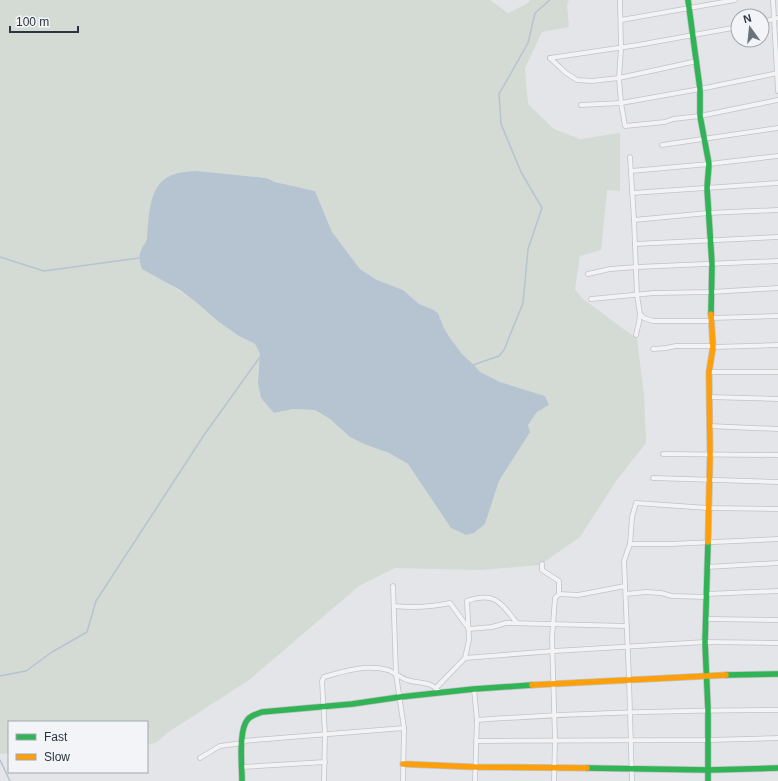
<svg xmlns="http://www.w3.org/2000/svg" width="778" height="781" font-family="Arial,sans-serif">
  <rect width="100%" height="100%" fill="#e3e5e8"/>
  <path fill="#d4dbd5" fill-rule="evenodd" d="M0 0H490L508 13 528 3 530 0H569L567 5 569 27 542 32 525 68 528 104 554 129 580 139 620 133V191L607 190 601 250 580 256 575 289 582 298 637 339 644 395 646 443 616 481 580 537 540 565 480 570 395 568 359 586 249 680 167 733 157 742 147 745V722H9V753L0 754ZM197 171 266 178 275 182 315 191 332 232 360 269 377 280 403 290 419 304 432 309 438 313 444 328 450 338 462 354 474 365 480 372 500 382 545 396 549 405 537 412 528 425 529 432 499 481 485 524 474 533 466 535 451 528 408 464 389 453 364 444 350 437 330 419 315 410 293 409 274 413 260 363V354L255 344 239 336 197 303 165 281 140 251 147 240 173 174Z"/>
  <path fill="#b6c3d0" d="M197 171 266 178 275 182 315 191 332 232 360 269 377 280 403 290 419 304 432 309 438 313 444 328 450 338 462 354 474 365 480 372 500 382 545 396 549 405 537 412 528 425 530 432 499 481 485 524 474 533 466 535 451 528 408 464 389 453 364 444 350 437 330 419 315 410 293 409 274 413 261 398 258 383 260 354 255 344 239 336 219 322 197 303 180 290 142 269C139 260 138 255 143 246 145 243 147 241 147 238 149 217 148 184 172 175 180 172 188 171 197 171Z"/>
  <g fill="none" stroke-linecap="round" stroke-linejoin="round">
    <g stroke="#b6c3d0" stroke-width="1.5">
      <polyline points="0,257 44,271 139,258"/>
      <polyline points="473,365 499,356 504,350 523,303 528,249 542,208 521,172 501,124 499,94 528,43 535,13 550,0"/>
      <polyline points="0,676 26,671 52,652 87,632 96,601 204,435 260,357"/>
      <polyline points="0,760 10,781"/>
    </g>
    <g stroke="#c2c3c6" stroke-width="5.5">
      <g id="street">
        <polyline points="620,0 621,48 619,78 621,103 700,89 778,73"/>
        <polyline points="773,0 778,91"/>
        <polyline points="621,20 735,0"/>
        <polyline points="762,22 778,18"/>
        <polyline points="550,58 638,45 738,27"/>
        <polyline points="550,58 566,73 577,80 592,81 619,78 697,61"/>
        <polyline points="581,105 621,103 625,126 665,122 673,119 700,116 778,100"/>
        <polyline points="662,145 778,128"/>
        <polyline points="630,157 634,220 637,295 640,314 644,318 653,321 711,321"/>
        <polyline points="631,171 709,164 778,156"/>
        <polyline points="632,193 778,183"/>
        <polyline points="634,220 708,213 778,210"/>
        <polyline points="635,244 778,237"/>
        <polyline points="588,274 610,269 637,267 778,261"/>
        <polyline points="591,299 654,293 712,292 778,288"/>
        <polyline points="711,318 778,316"/>
        <polyline points="636,335 639,322 640,314"/>
        <polyline points="713,347 778,345"/>
        <polyline points="653,349 666,348 676,346 712,346"/>
        <polyline points="709,372 778,372"/>
        <polyline points="709,397 778,399"/>
        <polyline points="709,426 778,429"/>
        <polyline points="663,454 778,455"/>
        <polyline points="653,478 778,482"/>
        <polyline points="630,544 670,544 778,539"/>
        <polyline points="542,564 542,570 559,581 559,594 555,598 552,638 555,740 554,781"/>
        <polyline points="707,567 778,563"/>
        <polyline points="393,586 396,674 404,728 403,781"/>
        <polyline points="559,594 578,595 625,586"/>
        <polyline points="626,594 646,592 661,593 672,596 706,597"/>
        <polyline points="707,594 778,591"/>
        <path d="M394 606C413 608 431 607 450 603L469 629"/>
        <polyline points="706,619 778,620"/>
        <polyline points="469,629 492,627 506,623 627,626"/>
        <polyline points="465,658 554,651 705,642 778,643"/>
        <path d="M436 688 465 658 469 640 467 601C495 591 501 603 517 623"/>
        <polyline points="474,689 477,720 475,781"/>
        <path d="M477 720C577 713 677 710 778 710"/>
        <polyline points="243,741 404,728"/>
        <polyline points="476,741 708,740 778,738"/>
        <polyline points="200,758 220,746 243,743"/>
        <polyline points="242,767 325,762"/>
        <path d="M324 781 325 734 322 681 324 677C344 671 368 664 388 670 395 673 401 678 407 680 420 684 432 681 440 693"/>
        <polyline points="632,781 629,679 624,561 630,544 632,517 636,503 708,508 778,509"/>
      </g>
    </g>
    <g stroke="#c2c3c6" stroke-width="7">
      <g id="fast">
        <polyline points="688,0 700,89 700,116 709,164 707,188 712,264 711,314"/>
        <polyline points="708,542 705,642 708,710 708,781"/>
        <polyline points="726,675 778,674"/>
        <polyline points="587,768 709,770 778,768"/>
        <path d="M242 781C242 766 238 730 248 719 252 715 257 714 262 712L352 704 400 697 474 689 532 685"/>
      </g>
    </g>
    <g stroke="#c2c3c6" stroke-width="7">
      <g id="slow">
        <polyline points="708,542 710,455 709,372 713,347 711,314"/>
        <polyline points="532,685 726,675"/>
        <polyline points="403,764 475,767 587,768"/>
      </g>
    </g>
    <use href="#street" stroke="#f3f3f5" stroke-width="4"/>
    <use href="#fast" stroke="#30b455" stroke-width="5.5"/>
    <use href="#slow" stroke="#ff9f0a" stroke-width="5.5"/>
  </g>
  <rect x="8" y="721" width="140" height="52" fill="#f2f4f7" stroke="#a3a7ad"/>
  <rect x="16" y="734" width="20" height="6" fill="#30b455" stroke="#a3a7ad"/>
  <text x="44" y="741" font-size="12" fill="#2c343f">Fast</text>
  <rect x="16" y="754" width="20" height="6" fill="#ff9f0a" stroke="#a3a7ad"/>
  <text x="44" y="761" font-size="12" fill="#2c343f">Slow</text>
  <g transform="translate(750 28) rotate(345)"><circle r="19" fill="#f2f4f7" stroke="#a3a7ad"/>
  <path d="M0-3L7 15L0 10L-7 15Z" fill="#6c727a"/>
  <text y="-6" font-size="11" font-weight="bold" text-anchor="middle" fill="#2c343f">N</text>
  </g>
  <path d="M10 26v6h68v-6" fill="none" stroke="#2c343f" stroke-width="2"/>
  <text x="16" y="26" font-size="12" fill="#2c343f" stroke="#f2f4f7" stroke-width="3" paint-order="stroke">100 m</text>
</svg>
